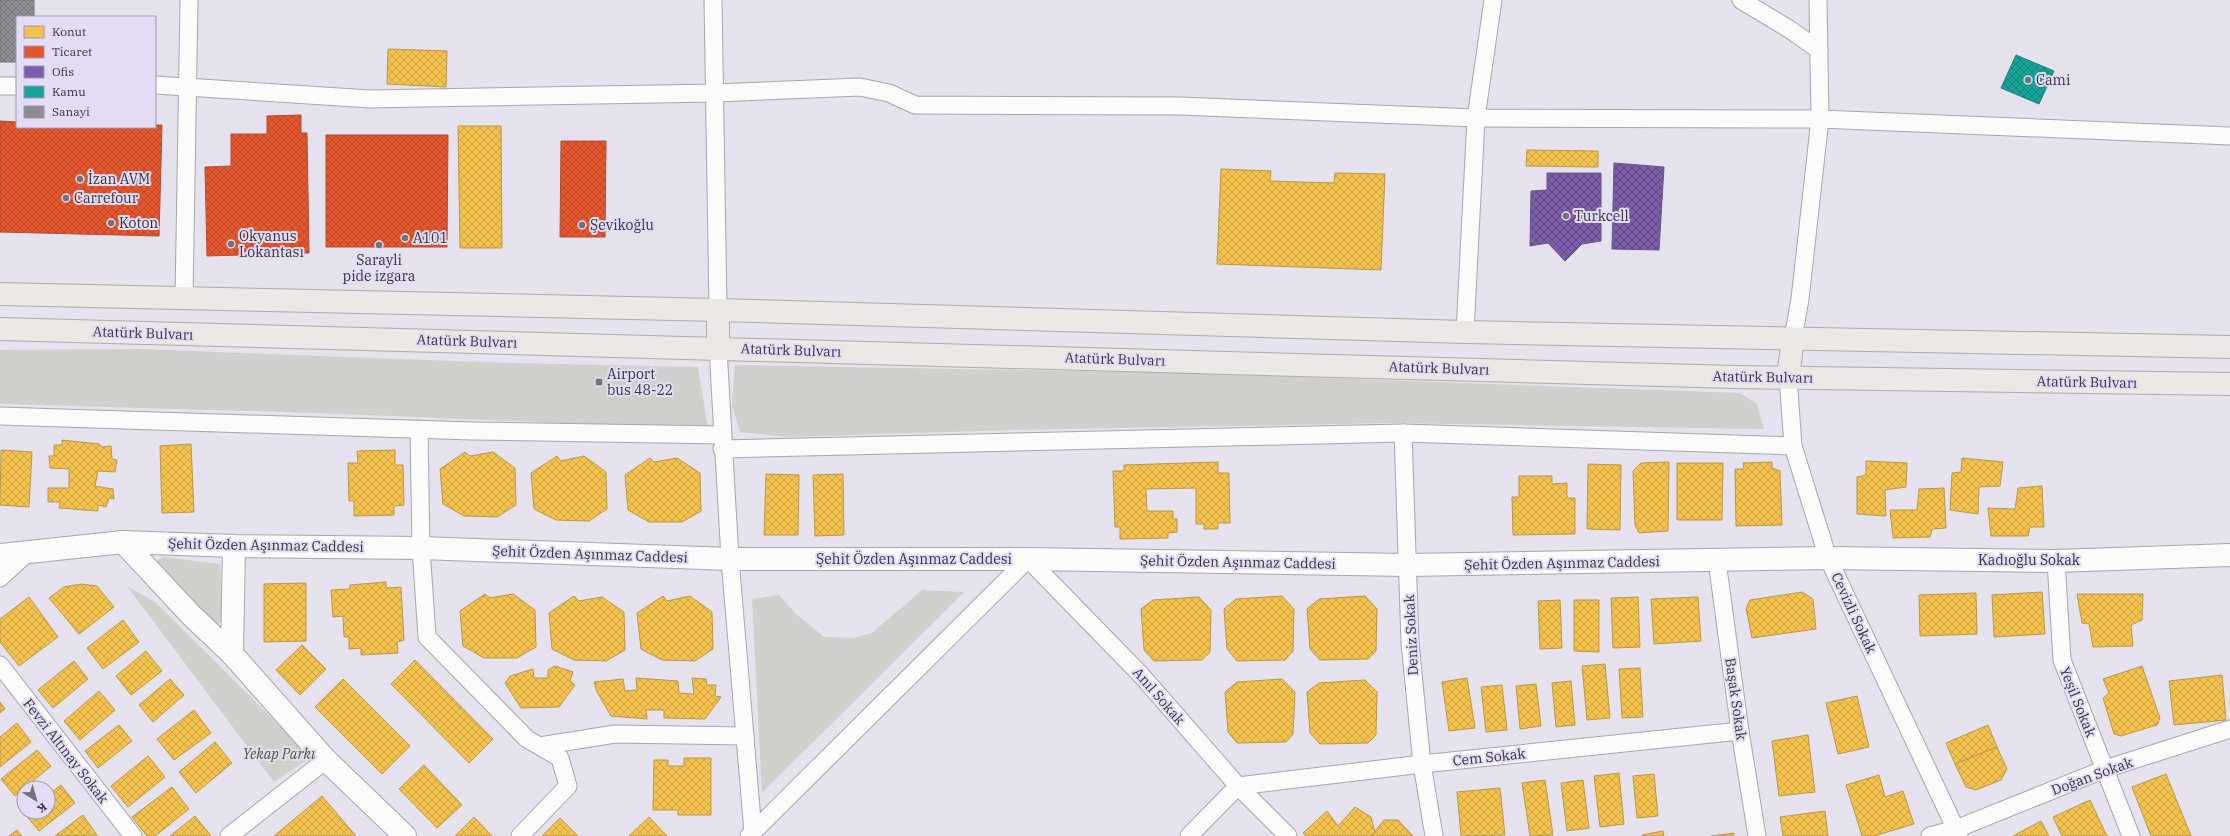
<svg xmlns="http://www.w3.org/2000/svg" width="2230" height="836" font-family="'IBM Plex Serif',serif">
  <defs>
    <pattern id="homes-cross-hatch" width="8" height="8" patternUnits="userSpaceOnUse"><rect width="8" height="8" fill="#f2c14e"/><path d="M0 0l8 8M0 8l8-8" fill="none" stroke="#d0a645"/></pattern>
    <pattern id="shops-cross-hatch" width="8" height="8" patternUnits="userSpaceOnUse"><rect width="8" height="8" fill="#e4572e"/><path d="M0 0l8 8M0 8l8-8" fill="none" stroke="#ba4929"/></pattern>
    <pattern id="offices-cross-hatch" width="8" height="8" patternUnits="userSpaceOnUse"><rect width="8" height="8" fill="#7b5ea7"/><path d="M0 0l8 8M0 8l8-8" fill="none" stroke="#604a82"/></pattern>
    <pattern id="public-cross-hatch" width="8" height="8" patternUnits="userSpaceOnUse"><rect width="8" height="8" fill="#17a398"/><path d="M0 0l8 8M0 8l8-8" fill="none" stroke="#16867d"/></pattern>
    <pattern id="industry-cross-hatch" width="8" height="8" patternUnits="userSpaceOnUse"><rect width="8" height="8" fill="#8d8d92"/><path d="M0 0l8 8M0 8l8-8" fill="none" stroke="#747479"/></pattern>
  </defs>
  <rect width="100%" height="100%" fill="#e5e2ee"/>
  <g fill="#cfd0cb">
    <polygon points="138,349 508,363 698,367 708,429 318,413 0,404 0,350"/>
    <polygon points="735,365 1191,373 1740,393 1757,404 1764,429 1391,423 1014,430 786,437 740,432 732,405"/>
    <polygon points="163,557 220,564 223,618 218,625 156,569 154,563"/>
    <polygon points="127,586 155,602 311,757 274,782"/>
    <polygon points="922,590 964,592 762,793 752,599 779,595 795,613 824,637 854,638 872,633"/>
  </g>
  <g fill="url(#homes-cross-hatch)" stroke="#ba9749">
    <polygon points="388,49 447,51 446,87 387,84"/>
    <polygon points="458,126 501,126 502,248 460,248"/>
    <polygon points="1527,150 1598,151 1598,167 1526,166"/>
    <polygon points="1221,169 1271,171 1270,181 1334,183 1335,173 1385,174 1381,270 1217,264"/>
    <polygon points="62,440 99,444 102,447 111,446 112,459 117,460 115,472 98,471 95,486 113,489 114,499 109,498 106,507 98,505 98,511 59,508 60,502 48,502 48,488 69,488 69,469 50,468 49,456 54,456 54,445 62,445"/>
    <polygon points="191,444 194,512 162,513 160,446"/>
    <polygon points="1,450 32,452 29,507 0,505"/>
    <polygon points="395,450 395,465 403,465 404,505 394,506 394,515 354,516 354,501 349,501 348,463 358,463 357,451"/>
    <polygon points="465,452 470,456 493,452 515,468 516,505 497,517 464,516 443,504 440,469"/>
    <polygon points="557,456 561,461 584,456 606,472 607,509 589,521 556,520 534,509 531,473"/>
    <polygon points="650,458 654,462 677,458 700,473 701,511 682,522 649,522 628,510 625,475"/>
    <polygon points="1962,458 2003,462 2000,486 1979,487 1978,514 1950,510 1952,473 1961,472"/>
    <polygon points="1866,461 1907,463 1906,487 1885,490 1886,516 1857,514 1857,477 1866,475"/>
    <polygon points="1218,462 1218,473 1229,473 1230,523 1218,523 1218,529 1204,529 1204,524 1196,524 1196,488 1146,489 1147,511 1173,511 1173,519 1177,519 1177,532 1168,533 1168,538 1120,539 1120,527 1115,527 1113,471 1124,471 1124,465"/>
    <polygon points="1669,462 1668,531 1639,533 1635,525 1633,471 1641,463"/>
    <polygon points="1772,462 1772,468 1780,471 1782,525 1736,526 1735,469 1744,469 1743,463"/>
    <polygon points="1677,463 1723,463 1722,520 1677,520"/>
    <polygon points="1588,464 1621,465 1620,530 1587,529"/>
    <polygon points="766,474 799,475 798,535 764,535"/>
    <polygon points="843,474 844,535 815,536 813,475"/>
    <polygon points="1519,476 1552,476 1552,484 1567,483 1567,498 1575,498 1575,534 1513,535 1512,497 1519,497"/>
    <polygon points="2042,486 2044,527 2030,527 2028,536 1991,536 1988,508 2015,509 2018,488"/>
    <polygon points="1944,488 1946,528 1932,529 1930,537 1893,538 1890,510 1917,510 1919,489"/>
    <polygon points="386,582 386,588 401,587 404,640 397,642 398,653 361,655 361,648 349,649 349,637 344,637 343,616 333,617 331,590 350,589 350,585"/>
    <polygon points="306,583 306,641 264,642 264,584"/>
    <polygon points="81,584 97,586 114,607 79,634 49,598 64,587"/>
    <polygon points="1802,592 1813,599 1816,629 1752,638 1746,608 1750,600"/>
    <polygon points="2042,592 2045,634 1994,637 1992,595"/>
    <polygon points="1976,593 1977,634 1920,636 1919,595"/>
    <polygon points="485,594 490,598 513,594 535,610 536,647 517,658 484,658 463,646 460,611"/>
    <polygon points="2077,594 2143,594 2142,620 2131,625 2133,646 2093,647 2089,624 2082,623"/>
    <polygon points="574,596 579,601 602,597 624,612 625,650 606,661 574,660 552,649 549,613"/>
    <polygon points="663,596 667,601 690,596 712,612 713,649 695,661 662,660 641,649 637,613"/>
    <polygon points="1282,596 1294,609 1293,651 1285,660 1237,661 1227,649 1224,609 1236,599"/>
    <polygon points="1365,596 1377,609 1376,651 1368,659 1320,660 1310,649 1307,609 1319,599"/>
    <polygon points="29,597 58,637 19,666 0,642 0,619"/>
    <polygon points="1199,597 1211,610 1210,652 1202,660 1154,661 1144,650 1141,609 1153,600"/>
    <polygon points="1638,597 1640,647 1613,648 1611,598"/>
    <polygon points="1698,597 1701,641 1654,644 1651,599"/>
    <polygon points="1560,600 1562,648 1540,649 1538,601"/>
    <polygon points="1574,600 1599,600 1599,652 1574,651"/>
    <polygon points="123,620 139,642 103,669 87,648"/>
    <polygon points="302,645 326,669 300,695 276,670"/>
    <polygon points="146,651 162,671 131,695 116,676"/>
    <polygon points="415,660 493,739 469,763 391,684"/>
    <polygon points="74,661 88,679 53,708 38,690"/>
    <polygon points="1605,664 1610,718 1587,720 1582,666"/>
    <polygon points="555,666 573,672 570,681 575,685 559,707 521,708 505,683 510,676 533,669 534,678 548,678 548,670"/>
    <polygon points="2142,666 2160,718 2157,725 2121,736 2114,734 2103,698 2109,693 2103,679"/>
    <polygon points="1640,668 1643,717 1622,718 1619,669"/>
    <polygon points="2222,675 2226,720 2174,725 2169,681"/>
    <polygon points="636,678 678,681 679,693 694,694 692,678 706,679 707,685 716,685 715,696 721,697 705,719 664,718 664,710 646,710 647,719 611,716 597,692 594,682 623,679 625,691 637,690"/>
    <polygon points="1467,678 1475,728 1449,731 1442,682"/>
    <polygon points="170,679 184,695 153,722 139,705"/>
    <polygon points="343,679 410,746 382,774 315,707"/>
    <polygon points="1282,679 1295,692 1293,734 1286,742 1237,743 1228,732 1225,692 1237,682"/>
    <polygon points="1365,680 1377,692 1376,735 1368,743 1320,744 1310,733 1307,692 1319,683"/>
    <polygon points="1571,681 1575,725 1556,727 1552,683"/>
    <polygon points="1536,684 1541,726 1520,729 1516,686"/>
    <polygon points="1502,685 1507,730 1486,732 1481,687"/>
    <polygon points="99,691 115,710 80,740 64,721"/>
    <polygon points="1857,696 1869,747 1838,754 1826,703"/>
    <polygon points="0,702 5,709 0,713"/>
    <polygon points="194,710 211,733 174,760 157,739"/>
    <polygon points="17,723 31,742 0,767 0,737"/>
    <polygon points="119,725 132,741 98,768 85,751"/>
    <polygon points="1988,725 1997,747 1955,764 1946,743"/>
    <polygon points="1808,735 1815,792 1779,796 1772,741"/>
    <polygon points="215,742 232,763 196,793 179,772"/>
    <polygon points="1997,747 2007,769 2001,780 1976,790 1966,787 1955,764"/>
    <polygon points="37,750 51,766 15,796 1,779"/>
    <polygon points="148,756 165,777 128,807 111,786"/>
    <polygon points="684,758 711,758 711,815 678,815 678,810 653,810 654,760 668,760 668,766 684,766"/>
    <polygon points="424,765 462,805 437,828 399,789"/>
    <polygon points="1619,773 1624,824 1600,827 1594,776"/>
    <polygon points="1654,774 1658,816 1637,818 1633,776"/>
    <polygon points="2166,774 2191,836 2151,836 2132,787"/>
    <polygon points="1879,775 1885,797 1903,791 1914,824 1874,836 1862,836 1846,785"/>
    <polygon points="1545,780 1553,835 1530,836 1522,783"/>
    <polygon points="1583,780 1589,828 1567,831 1561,783"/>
    <polygon points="61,785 75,803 39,831 24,813 48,812 48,795"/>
    <polygon points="172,787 189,809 155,836 147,836 132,817"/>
    <polygon points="1500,788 1505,835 1461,836 1457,792"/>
    <polygon points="322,796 356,836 274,836"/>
    <polygon points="2090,800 2107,836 2062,836 2053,817"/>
    <polygon points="1355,807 1371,817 1375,832 1371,836 1306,836 1303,833 1327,811 1338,826"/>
    <polygon points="1825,811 1828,836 1783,836 1780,817"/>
    <polygon points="83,815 97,835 55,836"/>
    <polygon points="195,816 211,836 170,836"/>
    <polygon points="474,817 492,836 455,836"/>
    <polygon points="649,817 667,836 629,836"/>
    <polygon points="560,818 578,836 542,836"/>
    <polygon points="1384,820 1398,820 1413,836 1371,836"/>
    <polygon points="2041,821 2049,836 2013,836"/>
    <polygon points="17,830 22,836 9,836"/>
    <polygon points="1663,831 1664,836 1642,836 1642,835"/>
    <polygon points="1734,833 1734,836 1711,836"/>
  </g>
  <g fill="url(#shops-cross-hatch)" stroke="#b04d33">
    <polygon points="301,115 301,133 307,133 309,253 207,256 205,167 231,166 231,134 267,134 267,116"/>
    <polygon points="0,121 17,122 17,127 155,127 155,125 162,125 159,236 0,232"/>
    <polygon points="326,135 448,135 447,247 326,247"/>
    <polygon points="561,141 606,141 605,237 560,237"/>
  </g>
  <g fill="url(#offices-cross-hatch)" stroke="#675288">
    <polygon points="1614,163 1664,167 1659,250 1612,249"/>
    <polygon points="1547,173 1601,173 1601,241 1582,244 1565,261 1548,243 1530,246 1531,191 1547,190"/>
  </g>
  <polygon fill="url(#public-cross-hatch)" stroke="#21827d" points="2016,55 2054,71 2039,104 2001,88"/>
  <polygon fill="url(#industry-cross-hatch)" stroke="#747379" points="0,0 34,0 34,17 17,17 17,62 0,62"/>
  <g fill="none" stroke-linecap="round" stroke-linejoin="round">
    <g stroke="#a7a5ae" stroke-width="19">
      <g id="street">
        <polyline points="713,0 718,310"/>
        <polyline points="1741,0 1789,29 1819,50"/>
        <polyline points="155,85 370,99 715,93 860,87 889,93 915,105 1180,106 1476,118 1820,119 2230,136"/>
        <polyline points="0,86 17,86"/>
        <polyline points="184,299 189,0"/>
        <polyline points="1465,332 1476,118 1493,0"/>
        <polyline points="1793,339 1800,299 1820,119 1818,0"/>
        <polyline points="718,348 730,559 753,832"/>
        <polyline points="1788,377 1793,446 1828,558 1959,836"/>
        <polyline points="0,416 472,431 721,435"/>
        <polyline points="419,430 421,548 427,637 527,739 560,758 568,786 520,836"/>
        <polyline points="1403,433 1410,643 1422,764 1434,836"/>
        <polyline points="722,449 1403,433 1793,446"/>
        <polyline points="1717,561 1740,731 1757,836"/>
        <polyline points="2056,561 2062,660 2131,836"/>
        <polyline points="0,578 29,551"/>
        <polyline points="0,665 133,836"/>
        <polyline points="540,746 615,734 745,736"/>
        <polyline points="229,836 326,760"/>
        <polyline points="749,836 1028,559 1141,675 1238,786 1288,836"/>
        <polyline points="1189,836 1238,786 1422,764 1740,731"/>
        <polyline points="1930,836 1956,829 2105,769 2230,729"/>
      </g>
    </g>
    <g stroke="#a7a5ae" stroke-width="24">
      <g id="secondary">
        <polyline points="123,542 191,615 232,654 234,546"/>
        <polyline points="0,555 123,542 234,546 421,548 730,559 1028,559 1408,565 1828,558 2056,561 2230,555"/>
        <polyline points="232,654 326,760 405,836"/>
      </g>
    </g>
    <g stroke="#b0aaa8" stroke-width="24">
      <g id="primary">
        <polyline points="0,294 718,310 1465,332 2230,347"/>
        <polyline points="718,310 718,348"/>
        <polyline points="0,329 1735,377 2230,384"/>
        <polyline points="1788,377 1793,339"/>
      </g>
    </g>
    <use href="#street" stroke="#fbfbfc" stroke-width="17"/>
    <use href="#secondary" stroke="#fbfbfc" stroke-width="22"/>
    <use href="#primary" stroke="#eae7e5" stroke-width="22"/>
  </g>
  <g fill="#75727c" stroke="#e3dcf4" stroke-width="1.5">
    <circle cx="2028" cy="80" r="4"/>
    <circle cx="80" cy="179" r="4"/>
    <circle cx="66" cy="198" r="4"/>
    <circle cx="1566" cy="216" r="4"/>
    <circle cx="111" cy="223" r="4"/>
    <circle cx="582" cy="225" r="4"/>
    <circle cx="405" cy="238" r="4"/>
    <circle cx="231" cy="244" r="4"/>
    <circle cx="379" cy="245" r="4"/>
    <rect x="595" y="378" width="8" height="8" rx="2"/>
  </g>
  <g text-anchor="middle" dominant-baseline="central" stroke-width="4" stroke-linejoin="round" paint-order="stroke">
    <g font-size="14" fill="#38353e" stroke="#e3dcf4" text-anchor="start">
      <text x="2036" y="80">Cami</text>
      <text x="88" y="179">İzan AVM</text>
      <text x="74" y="198">Carrefour</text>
      <text x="1574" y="216">Turkcell</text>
      <text x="119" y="223">Koton</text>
      <text x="590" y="225">Şevikoğlu</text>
      <text x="239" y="236">Okyanus<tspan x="239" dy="16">Lokantası</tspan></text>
      <text x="413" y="238">A101</text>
      <text x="379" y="260" text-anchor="middle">Sarayli<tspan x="379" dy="16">pide izgara</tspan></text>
      <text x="607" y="374">Airport<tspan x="607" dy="16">bus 48-22</tspan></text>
    </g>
    <g font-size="14" fill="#38353e" stroke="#e3dcf4">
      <text transform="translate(143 333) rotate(2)">Atatürk Bulvarı</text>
      <text transform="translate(467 341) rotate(2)">Atatürk Bulvarı</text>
      <text transform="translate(791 350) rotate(2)">Atatürk Bulvarı</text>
      <text transform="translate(1115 359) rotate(2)">Atatürk Bulvarı</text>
      <text transform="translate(1439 368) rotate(2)">Atatürk Bulvarı</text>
      <text transform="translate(1763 377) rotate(1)">Atatürk Bulvarı</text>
      <text transform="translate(2087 382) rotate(1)">Atatürk Bulvarı</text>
      <text transform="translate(266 545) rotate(1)">Şehit Özden Aşınmaz Caddesi</text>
      <text transform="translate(590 554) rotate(2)">Şehit Özden Aşınmaz Caddesi</text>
      <text x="914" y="559">Şehit Özden Aşınmaz Caddesi</text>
      <text x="2029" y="560">Kadıoğlu Sokak</text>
      <text transform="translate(1238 562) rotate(1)">Şehit Özden Aşınmaz Caddesi</text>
      <text transform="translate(1562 563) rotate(-1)">Şehit Özden Aşınmaz Caddesi</text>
      <text transform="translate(1854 613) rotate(65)">Cevizli Sokak</text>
      <text transform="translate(1411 635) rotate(-93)">Deniz Sokak</text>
      <text transform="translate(1159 696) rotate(49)">Anıl Sokak</text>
      <text transform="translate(1736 699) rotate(82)">Başak Sokak</text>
      <text transform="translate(2078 702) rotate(68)">Yeşil Sokak</text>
      <text transform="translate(66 751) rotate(52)">Fevzi Altınay Sokak</text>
      <text transform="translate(1489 757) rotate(-6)">Cem Sokak</text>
      <text transform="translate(2092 776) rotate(-20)">Doğan Sokak</text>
    </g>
    <g font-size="14" font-style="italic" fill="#4e5827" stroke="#e3dcf4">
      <text x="279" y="754">Yekap Parkı</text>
    </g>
  </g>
  <rect x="16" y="16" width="140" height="112" fill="#e3dcf4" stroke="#9f99ab"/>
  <rect x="24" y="26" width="20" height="12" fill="#f2c14e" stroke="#9f99ab"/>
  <text x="52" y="36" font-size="12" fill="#38353e">Konut</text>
  <rect x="24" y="46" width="20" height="12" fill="#e4572e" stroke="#9f99ab"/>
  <text x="52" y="56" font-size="12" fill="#38353e">Ticaret</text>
  <rect x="24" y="66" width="20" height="12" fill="#7b5ea7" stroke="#9f99ab"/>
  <text x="52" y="76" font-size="12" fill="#38353e">Ofis</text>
  <rect x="24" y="86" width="20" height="12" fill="#17a398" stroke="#9f99ab"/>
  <text x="52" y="96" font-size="12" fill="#38353e">Kamu</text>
  <rect x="24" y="106" width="20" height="12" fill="#8d8d92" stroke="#9f99ab"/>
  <text x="52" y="116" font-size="12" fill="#38353e">Sanayi</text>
  <g transform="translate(36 800) rotate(143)"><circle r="19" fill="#e3dcf4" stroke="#9f99ab"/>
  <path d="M0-3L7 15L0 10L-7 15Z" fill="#75727c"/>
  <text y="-6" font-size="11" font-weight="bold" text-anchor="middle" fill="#38353e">K</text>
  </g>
</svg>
